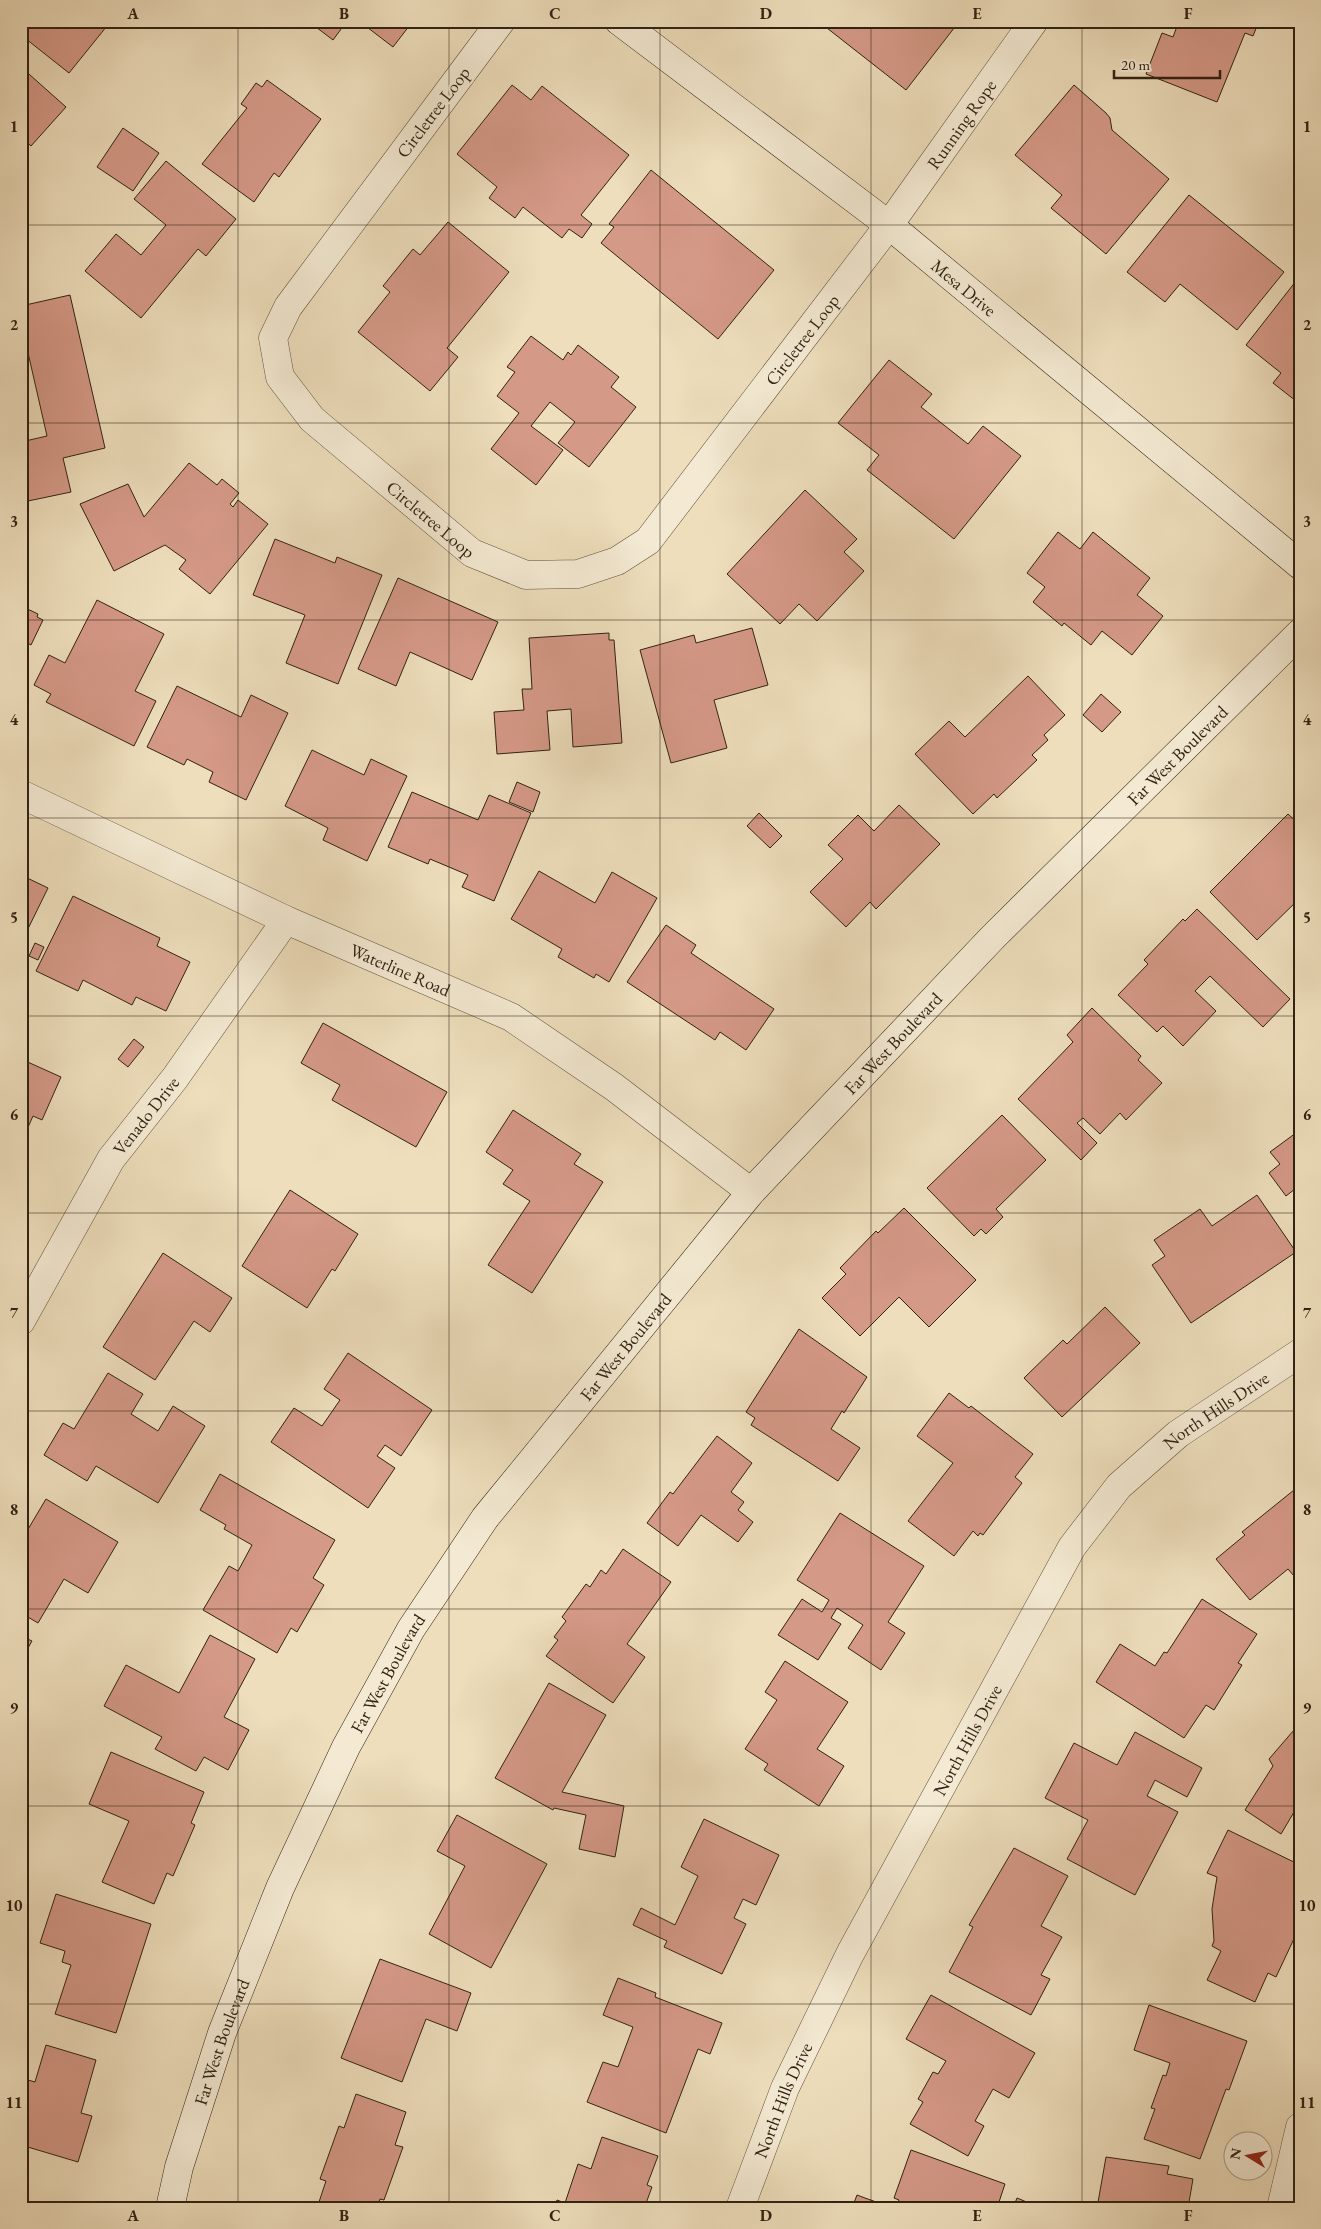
<svg xmlns="http://www.w3.org/2000/svg" width="1321" height="2229" font-family="'EB Garamond',serif">
  <rect width="100%" height="100%" fill="#eedebc"/>
  <filter id="stains"><feTurbulence type="fractalNoise" baseFrequency=".004" numOctaves="4"/><feColorMatrix values="0 0 0 0 .2 0 0 0 0 .09 0 0 0 0 .02 0 0 0 .5 -.17"/></filter>
  <radialGradient id="worn" r=".72"><stop offset=".6" stop-color="#630" stop-opacity="0"/><stop offset="1" stop-color="#630" stop-opacity=".3"/></radialGradient>
  <g fill="#d59987" stroke="#302213">
    <polygon points="28,21 111,21 69,73 21,35 21,29"/>
    <polygon points="308,21 347,21 333,40"/>
    <polygon points="359,21 413,21 393,47"/>
    <polygon points="818,21 956,21 958,23 906,90"/>
    <polygon points="1179,21 1259,21 1253,36 1245,33 1217,102 1146,74 1162,33 1173,37"/>
    <polygon points="21,67 66,107 31,146 21,137"/>
    <polygon points="267,80 321,119 279,177 274,173 254,202 202,164 247,108 241,104 256,83 262,87"/>
    <polygon points="512,85 531,100 542,86 629,155 581,215 592,224 582,238 569,229 562,238 523,207 515,218 489,198 497,187 457,154"/>
    <polygon points="1074,85 1106,113 1110,118 1112,130 1169,179 1106,254 1051,208 1062,195 1015,155"/>
    <polygon points="123,128 159,153 133,191 97,167"/>
    <polygon points="166,161 236,219 206,256 198,249 141,318 85,271 116,234 141,255 166,225 134,199"/>
    <polygon points="651,170 774,270 718,339 601,243 614,227 609,224"/>
    <polygon points="1189,195 1284,272 1237,330 1180,284 1165,302 1127,272"/>
    <polygon points="448,222 509,272 447,348 458,357 430,391 358,332 390,292 383,286 413,249 420,255"/>
    <polygon points="1296,281 1300,284 1300,397 1296,401 1273,383 1281,373 1246,345"/>
    <polygon points="70,295 105,448 63,458 71,492 28,501 21,471 21,442 47,436 21,322 21,306"/>
    <polygon points="531,336 563,360 568,352 571,355 578,345 619,377 611,387 636,407 589,467 558,443 575,422 550,402 531,426 563,450 536,485 491,449 519,413 497,396 515,372 507,367"/>
    <polygon points="889,360 932,394 921,407 968,444 983,426 1021,456 954,539 867,470 879,455 838,423"/>
    <polygon points="189,463 217,485 222,479 239,493 230,504 233,507 238,500 268,524 210,594 179,569 186,560 165,545 114,571 80,504 128,484 144,517"/>
    <polygon points="805,490 857,539 844,552 864,571 817,621 799,604 780,624 727,574"/>
    <polygon points="1058,532 1080,549 1093,532 1150,578 1137,595 1163,616 1132,655 1102,631 1091,645 1064,623 1062,626 1033,602 1045,587 1027,573"/>
    <polygon points="275,539 335,563 337,557 382,575 338,684 286,663 305,615 253,595"/>
    <polygon points="398,578 498,622 472,680 410,652 396,686 358,669"/>
    <polygon points="97,600 164,634 135,691 156,701 134,746 46,702 51,694 34,685 49,655 65,663"/>
    <polygon points="21,606 38,614 37,617 43,620 31,645 24,641 21,646"/>
    <polygon points="752,628 768,685 714,700 727,748 671,763 640,650 694,635 696,643"/>
    <polygon points="609,633 609,640 614,640 622,743 573,747 571,709 547,711 550,750 497,754 494,712 524,710 522,689 532,689 529,638"/>
    <polygon points="1028,676 1065,715 1044,735 1048,740 1032,755 1037,760 997,798 994,794 973,814 915,754 949,721 965,737"/>
    <polygon points="177,686 241,717 251,695 288,713 246,800 209,782 213,772 187,759 184,765 147,747"/>
    <polygon points="1101,694 1121,712 1102,732 1083,715"/>
    <polygon points="312,750 364,775 371,759 407,776 367,861 323,840 328,828 285,806"/>
    <polygon points="517,782 540,792 533,812 509,802"/>
    <polygon points="412,792 478,820 489,795 531,813 494,901 462,887 468,875 430,859 428,864 388,847"/>
    <polygon points="899,805 940,844 876,909 870,902 846,927 810,892 843,859 828,845 858,815 874,831"/>
    <polygon points="759,813 782,836 770,848 747,826"/>
    <polygon points="1288,814 1300,825 1300,898 1257,940 1210,892"/>
    <polygon points="539,871 595,903 612,872 657,898 609,982 596,974 594,978 558,957 562,949 511,919"/>
    <polygon points="21,875 48,888 21,943"/>
    <polygon points="73,896 160,938 157,946 190,962 166,1011 136,997 132,1005 83,980 78,991 36,971"/>
    <polygon points="1197,909 1290,999 1263,1027 1210,976 1195,991 1216,1011 1183,1046 1163,1026 1157,1032 1118,995 1148,964 1144,960 1183,919 1185,921"/>
    <polygon points="666,925 696,945 691,953 774,1009 746,1050 720,1032 715,1040 627,982"/>
    <polygon points="35,943 44,947 38,960 29,956"/>
    <polygon points="1092,1008 1141,1056 1138,1060 1162,1083 1126,1120 1120,1113 1100,1134 1083,1118 1077,1123 1097,1143 1081,1160 1018,1099 1073,1042 1067,1035"/>
    <polygon points="323,1023 447,1092 416,1147 332,1100 340,1085 301,1063"/>
    <polygon points="134,1039 144,1047 128,1067 118,1059"/>
    <polygon points="21,1059 61,1077 42,1120 33,1116 21,1143"/>
    <polygon points="513,1110 581,1154 574,1164 603,1182 532,1293 488,1265 530,1201 503,1184 513,1170 486,1152"/>
    <polygon points="1002,1115 1046,1160 996,1209 1003,1217 986,1234 981,1229 974,1236 927,1188"/>
    <polygon points="1300,1130 1300,1185 1286,1196 1269,1173 1280,1164 1270,1152"/>
    <polygon points="290,1190 358,1234 335,1271 332,1269 307,1308 242,1266"/>
    <polygon points="1257,1195 1296,1252 1191,1323 1152,1265 1165,1256 1154,1240 1200,1209 1212,1226"/>
    <polygon points="904,1208 976,1280 929,1327 899,1297 860,1336 822,1298 846,1274 840,1268 876,1231 878,1233"/>
    <polygon points="163,1253 232,1298 210,1332 194,1321 155,1380 103,1347"/>
    <polygon points="1105,1307 1140,1343 1062,1417 1024,1378 1063,1340 1067,1344"/>
    <polygon points="799,1329 867,1377 844,1413 842,1411 831,1429 860,1448 838,1481 751,1425 755,1418 746,1412"/>
    <polygon points="348,1353 432,1410 401,1456 385,1445 377,1456 395,1468 368,1508 271,1442 294,1408 322,1426 340,1400 324,1389"/>
    <polygon points="108,1373 143,1394 131,1414 158,1431 173,1406 205,1426 158,1503 96,1466 87,1481 44,1455 63,1423 74,1429"/>
    <polygon points="949,1393 969,1408 971,1406 1033,1454 1015,1477 1022,1483 983,1535 980,1533 978,1536 973,1531 954,1556 908,1521 953,1463 917,1436"/>
    <polygon points="717,1436 752,1463 731,1492 744,1502 738,1510 753,1522 738,1542 701,1515 678,1546 647,1523 670,1492 673,1494"/>
    <polygon points="220,1474 335,1540 313,1578 324,1585 297,1632 291,1628 277,1653 203,1610 229,1566 238,1571 252,1545 224,1529 226,1525 200,1510"/>
    <polygon points="1294,1490 1296,1493 1300,1491 1300,1583 1288,1569 1250,1600 1216,1559 1245,1535 1242,1532"/>
    <polygon points="46,1499 118,1542 88,1593 64,1579 38,1623 21,1613 21,1541"/>
    <polygon points="840,1513 924,1566 888,1622 905,1633 881,1670 848,1648 863,1625 837,1608 831,1618 841,1624 818,1660 778,1635 802,1599 822,1612 829,1600 797,1580"/>
    <polygon points="623,1549 671,1582 627,1644 645,1657 613,1703 546,1656 558,1640 554,1637 566,1621 562,1617 586,1584 590,1587 601,1570 606,1574"/>
    <polygon points="1202,1599 1257,1634 1238,1663 1242,1665 1214,1710 1206,1705 1184,1738 1096,1682 1120,1644 1155,1666 1164,1652 1167,1653"/>
    <polygon points="210,1635 255,1659 224,1717 249,1730 228,1770 204,1757 196,1771 155,1749 162,1737 104,1706 126,1665 179,1693"/>
    <polygon points="21,1636 32,1641 21,1660"/>
    <polygon points="785,1661 848,1702 817,1749 844,1766 819,1806 764,1770 768,1764 745,1749 777,1700 765,1692"/>
    <polygon points="549,1683 606,1715 562,1792 624,1806 615,1857 579,1849 586,1815 554,1808 553,1810 495,1778"/>
    <polygon points="1300,1723 1300,1802 1281,1834 1245,1810 1273,1766 1269,1759"/>
    <polygon points="1135,1732 1202,1768 1187,1797 1155,1780 1147,1796 1178,1812 1135,1895 1067,1859 1088,1820 1045,1798 1074,1743 1117,1765"/>
    <polygon points="111,1752 204,1792 191,1823 195,1825 173,1876 167,1873 154,1904 102,1882 129,1821 89,1804"/>
    <polygon points="457,1815 547,1864 491,1968 429,1934 465,1866 437,1851"/>
    <polygon points="704,1819 779,1855 756,1905 743,1899 734,1918 746,1924 722,1974 664,1947 667,1941 633,1925 641,1908 675,1925 698,1876 681,1867"/>
    <polygon points="1228,1830 1300,1865 1300,1926 1276,1977 1268,1973 1255,2002 1207,1980 1221,1951 1212,1946 1214,1941 1212,1909 1217,1877 1207,1873"/>
    <polygon points="1014,1848 1068,1876 1041,1926 1062,1937 1041,1975 1050,1979 1031,2015 949,1972 973,1927 969,1925"/>
    <polygon points="56,1894 151,1924 116,2033 55,2014 71,1965 62,1962 65,1951 40,1943"/>
    <polygon points="380,1959 471,1993 457,2031 426,2019 402,2082 341,2058"/>
    <polygon points="618,1978 656,1993 655,1997 722,2023 710,2054 698,2049 666,2133 587,2102 603,2062 618,2067 633,2027 603,2015"/>
    <polygon points="931,1995 1035,2053 1009,2098 993,2089 975,2121 984,2126 968,2156 910,2124 923,2102 918,2099 933,2072 938,2074 946,2061 906,2039"/>
    <polygon points="1149,2005 1247,2041 1229,2090 1226,2089 1200,2159 1144,2139 1155,2109 1151,2108 1163,2075 1166,2076 1170,2063 1134,2050"/>
    <polygon points="46,2045 96,2060 81,2113 92,2116 78,2162 21,2145 21,2078 35,2082"/>
    <polygon points="356,2094 406,2112 395,2145 403,2147 384,2200 380,2199 377,2208 317,2208 326,2181 320,2179 339,2126 344,2128"/>
    <polygon points="602,2137 658,2156 647,2185 652,2187 645,2206 650,2208 554,2208 557,2200 565,2203 578,2164 591,2169"/>
    <polygon points="911,2150 1005,2184 997,2208 896,2208 899,2200 894,2198"/>
    <polygon points="1106,2157 1169,2166 1167,2174 1193,2179 1188,2208 1097,2208"/>
    <polygon points="857,2195 865,2198 893,2208 852,2208"/>
    <polygon points="1017,2198 1034,2205 1032,2208 1013,2208"/>
    <polygon points="21,2201 45,2208 21,2208"/>
  </g>
  <g fill="none" stroke-linecap="round" stroke-linejoin="round">
    <g stroke="#60513d" stroke-width="29">
      <g id="street">
        <path id="s1" d="M501 21 288 307 273 338 280 377 312 419 472 553 526 575 578 574 617 561 648 541 889 225 1034 21"/>
        <path id="s2" d="M21 794 286 920 511 1017 614 1087 751 1192"/>
        <path id="s3" d="M21 1321 111 1159 175 1078 286 920"/>
        <path id="s4" d="M740 2208 785 2088 850 1954 1072 1547 1119 1486 1178 1434 1300 1353"/>
        <polyline points="1281,2208 1300,2127"/>
      </g>
    </g>
    <g stroke="#302213" stroke-width="29">
      <g id="secondary">
        <path id="s5" d="M619 21 889 225 1300 565"/>
        <path id="s6" d="M170 2208 179 2167 222 2033 280 1888 346 1747 411 1629 485 1518 751 1192 993 937 1300 633"/>
      </g>
    </g>
    <use href="#street" stroke="#f4ead3" stroke-width="28"/>
    <use href="#secondary" stroke="#f4ead3" stroke-width="28"/>
  </g>
  <path fill="none" stroke="#302213" stroke-width="1" stroke-opacity="0.55" d="M238 21V2208M449 21V2208M660 21V2208M871 21V2208M1082 21V2208M21 225H1300M21 423H1300M21 620H1300M21 818H1300M21 1016H1300M21 1213H1300M21 1411H1300M21 1609H1300M21 1806H1300M21 2004H1300"/>
  <g text-anchor="middle" dominant-baseline="central" stroke-width="4.5" stroke-linejoin="round" paint-order="stroke">
    <g font-size="18" fill="#302213" stroke="#f4ead3">
      <text transform="translate(433 112) rotate(-53)">Circletree Loop</text>
      <text stroke="none"><textPath href="#s1" startOffset="1402">Running Rope</textPath></text>
      <text stroke="none"><textPath href="#s5" startOffset="436">Mesa Drive</textPath></text>
      <text stroke="none"><textPath href="#s1" startOffset="1134">Circletree Loop</textPath></text>
      <text stroke="none"><textPath href="#s1" startOffset="639">Circletree Loop</textPath></text>
      <text stroke="none"><textPath href="#s6" startOffset="1794">Far West Boulevard</textPath></text>
      <text stroke="none"><textPath href="#s2" startOffset="418">Waterline Road</textPath></text>
      <text stroke="none"><textPath href="#s6" startOffset="1389">Far West Boulevard</textPath></text>
      <text stroke="none"><textPath href="#s3" startOffset="241">Venado Drive</textPath></text>
      <text stroke="none"><textPath href="#s6" startOffset="984">Far West Boulevard</textPath></text>
      <text stroke="none"><textPath href="#s4" startOffset="941">North Hills Drive</textPath></text>
      <text stroke="none"><textPath href="#s6" startOffset="579">Far West Boulevard</textPath></text>
      <text stroke="none"><textPath href="#s4" startOffset="521">North Hills Drive</textPath></text>
      <text stroke="none"><textPath href="#s6" startOffset="174">Far West Boulevard</textPath></text>
      <text stroke="none"><textPath href="#s4" startOffset="116">North Hills Drive</textPath></text>
    </g>
  </g>
  <rect width="1321" height="2229" fill="none" stroke="#eedebc" stroke-width="55"/>
  <g transform="translate(1248 2156) rotate(280)"><circle r="24" fill="#f4ead3" stroke="#a69a86"/>
  <path d="M0-4L9 19L0 12L-9 19Z" fill="#8f2418"/>
  <text y="-8" font-size="14" font-weight="bold" text-anchor="middle" fill="#302213">N</text>
  </g>
  <path d="M1114 70v8h106v-8" fill="none" stroke="#302213" stroke-width="2.5"/>
  <text x="1121" y="70" font-size="15" fill="#302213" stroke="#f4ead3" stroke-width="4" paint-order="stroke">20 m</text>
  <rect x="28" y="28" width="1266" height="2174" fill="none" stroke="#302213" stroke-width="2"/>
  <g font-size="16" text-anchor="middle" font-weight="bold" fill="#302213">
    <text x="133" y="19">A</text>
    <text x="344" y="19">B</text>
    <text x="555" y="19">C</text>
    <text x="766" y="19">D</text>
    <text x="977" y="19">E</text>
    <text x="1188" y="19">F</text>
    <text x="14" y="132">1</text>
    <text x="1307" y="132">1</text>
    <text x="14" y="330">2</text>
    <text x="1307" y="330">2</text>
    <text x="14" y="527">3</text>
    <text x="1307" y="527">3</text>
    <text x="14" y="725">4</text>
    <text x="1307" y="725">4</text>
    <text x="14" y="923">5</text>
    <text x="1307" y="923">5</text>
    <text x="14" y="1120">6</text>
    <text x="1307" y="1120">6</text>
    <text x="14" y="1318">7</text>
    <text x="1307" y="1318">7</text>
    <text x="14" y="1515">8</text>
    <text x="1307" y="1515">8</text>
    <text x="14" y="1713">9</text>
    <text x="1307" y="1713">9</text>
    <text x="14" y="1911">10</text>
    <text x="1307" y="1911">10</text>
    <text x="14" y="2108">11</text>
    <text x="1307" y="2108">11</text>
    <text x="133" y="2221">A</text>
    <text x="344" y="2221">B</text>
    <text x="555" y="2221">C</text>
    <text x="766" y="2221">D</text>
    <text x="977" y="2221">E</text>
    <text x="1188" y="2221">F</text>
  </g>
  <rect width="100%" height="100%" filter="url(#stains)"/>
  <rect width="100%" height="100%" fill="url(#worn)"/>
</svg>
